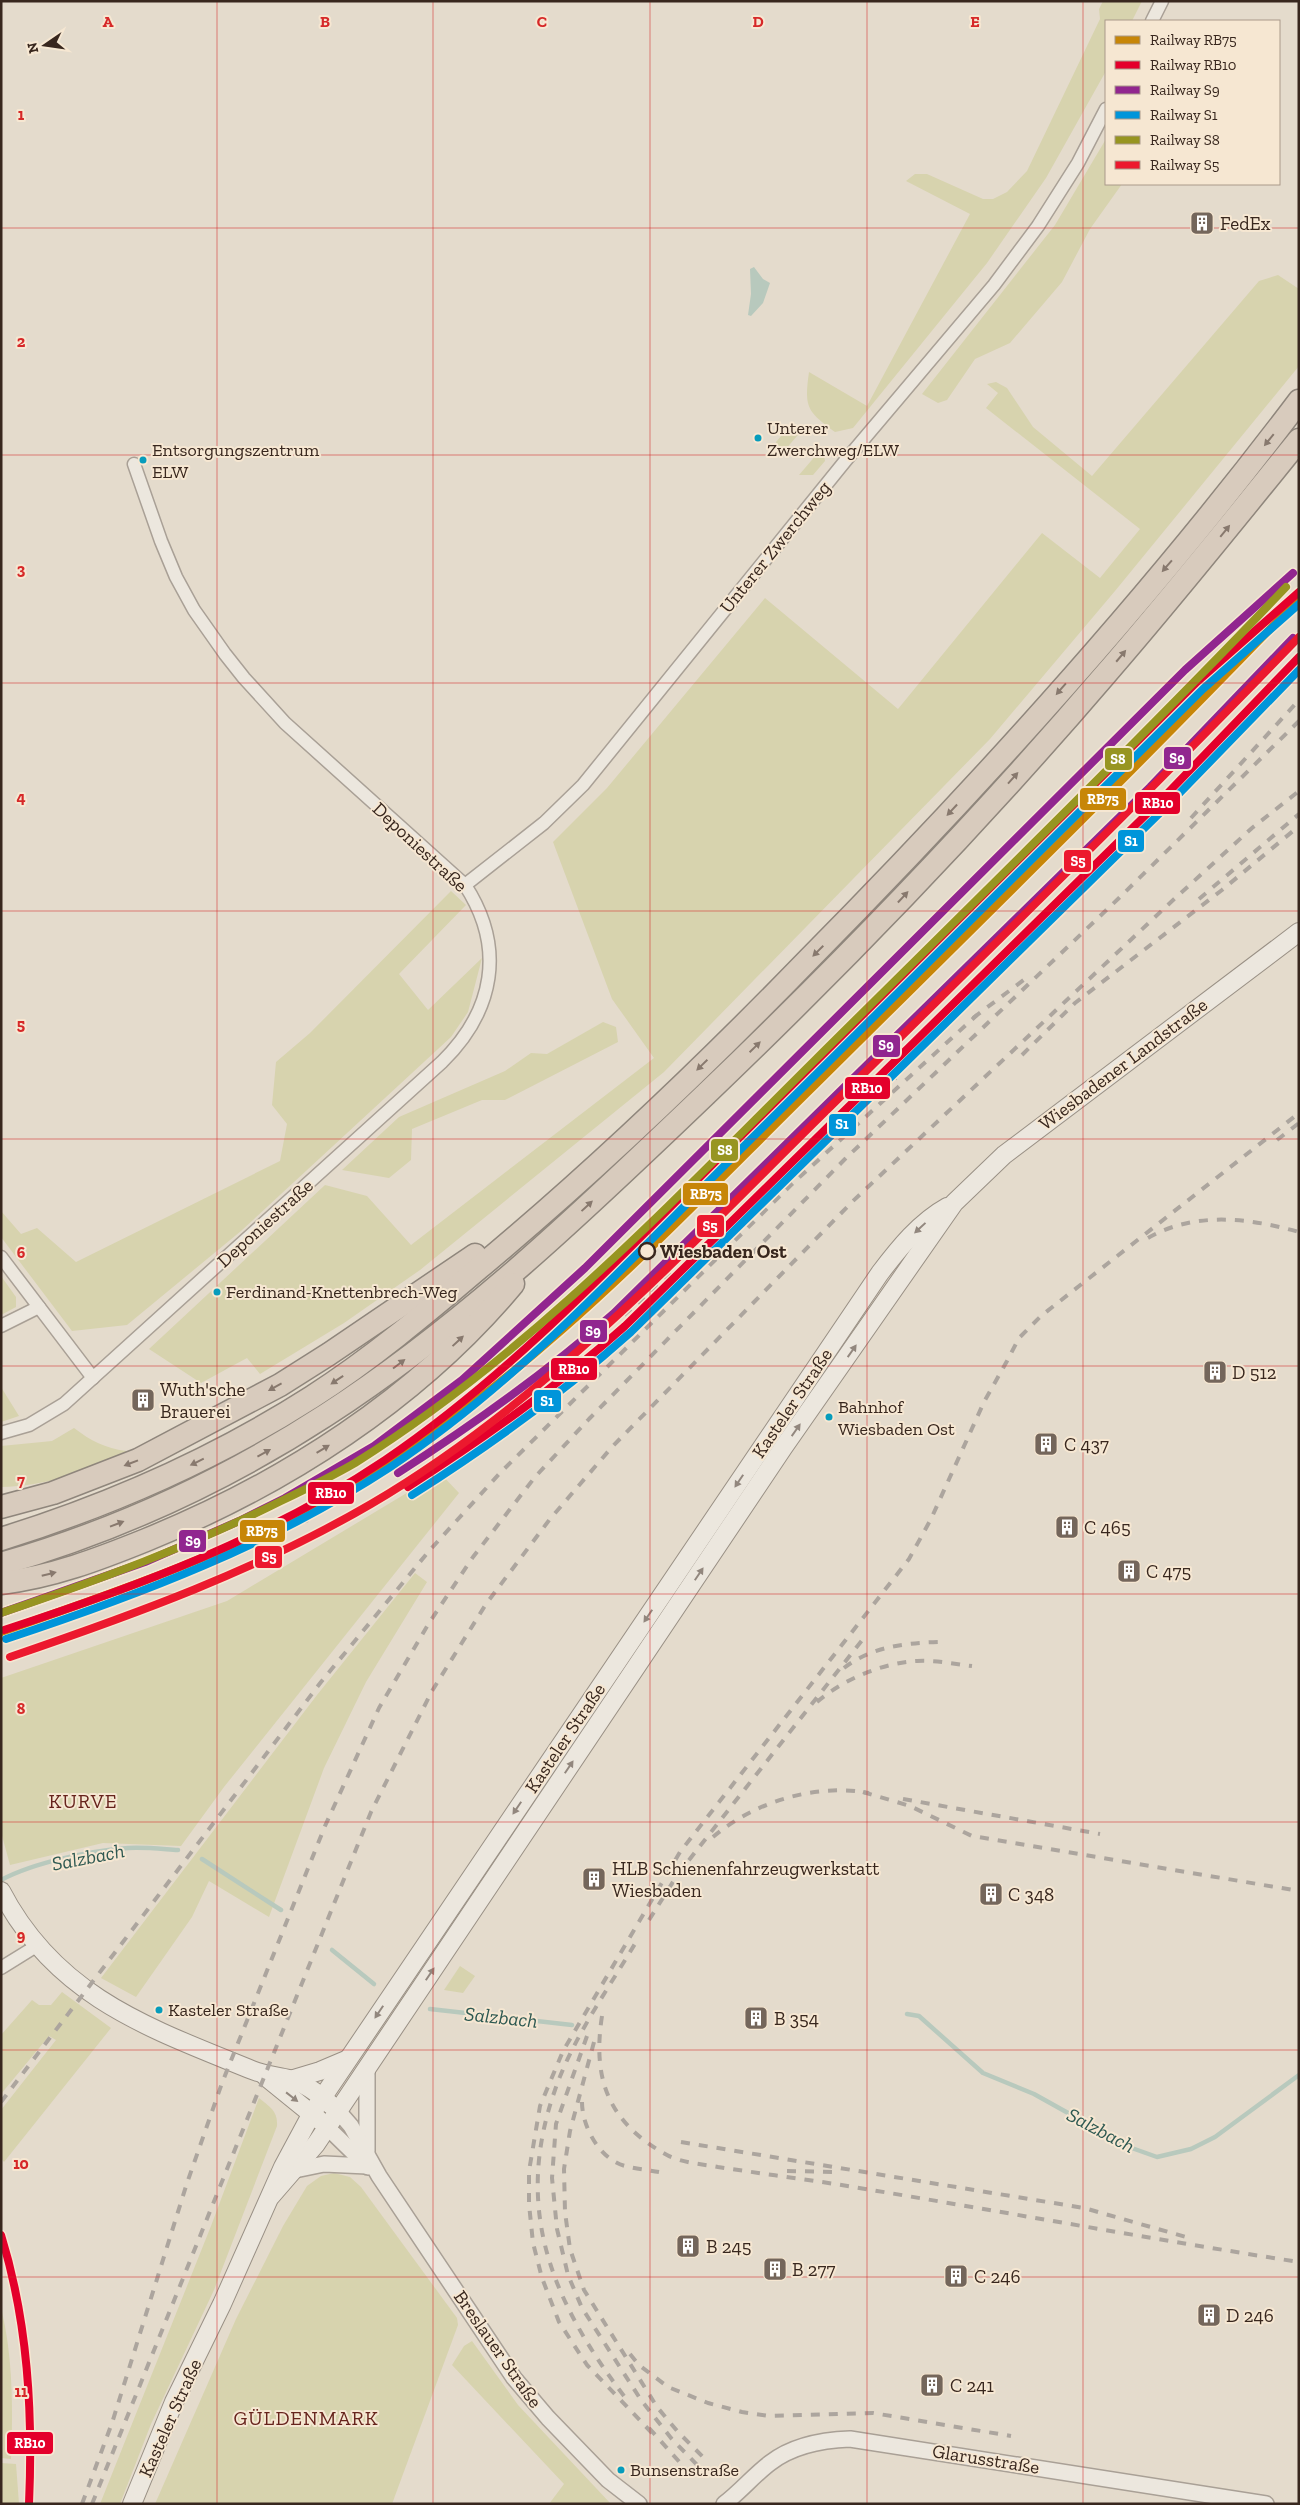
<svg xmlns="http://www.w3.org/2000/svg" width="1300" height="2505" font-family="'Zilla Slab',serif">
  <rect width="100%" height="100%" fill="#e4dbcc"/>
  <g fill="#d7d3ae">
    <path d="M1103 1H1142L1132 21H1106V71L1046 178 987 263 853 428 835 432C807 411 804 408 809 372L867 406 970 214 906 181 915 174H927L983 199H993L1007 192 1027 171 1100 19 1099 9Z"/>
    <polygon points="1106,139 1106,184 1122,184 1090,229 1062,282 1010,343 975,359 947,400 938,403 922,394 1055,225"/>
    <polygon points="1278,275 1299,289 1299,366 1115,591 990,739 664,1072 420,1270 344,1323 260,1374 247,1358 201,1383 149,1349 325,1185 367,1196 411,1245 654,1058 612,999 553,842 607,788 765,598 898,709 1042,533 1100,578 1140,529 986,408 998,393 987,384 996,382 1007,388 1033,427 1092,476 1259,281"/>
    <polygon points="788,428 803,429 779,457 776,442"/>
    <polygon points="823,447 825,461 813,475 799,475"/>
    <polygon points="451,891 466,905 399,974 428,1010 482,958 468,1012 451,1037 241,1231 127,1325 72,1331 1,1237 1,1211 21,1234 37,1228 76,1262 280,1161 287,1124 272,1105 276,1062 310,1033"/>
    <polygon points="603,1022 616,1027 618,1042 505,1100 482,1100 412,1129 411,1160 389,1178 342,1170 399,1117 505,1071 531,1053 547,1054"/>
    <polygon points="1,1276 16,1297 16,1307 1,1315"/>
    <polygon points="1,1387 19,1416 1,1422"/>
    <path d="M74 1428C91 1441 105 1448 126 1451V1455C85 1472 46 1486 1 1487V1446L52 1441Z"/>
    <polygon points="440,1473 459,1493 224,1787 181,1846 103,1843 10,1865 1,1832 1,1678 227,1601"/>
    <polygon points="415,1573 427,1582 366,1682 324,1768 269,1917 209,1881 192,1917 136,1997 101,1978 317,1695"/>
    <polygon points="460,1966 475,1976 463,1993 444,1990"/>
    <polygon points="62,1992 111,2028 4,2162 1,2158 1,2110 56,2040 49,2036 1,2094 1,2035 32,2000 39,2005 51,2005"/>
    <path d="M259 2098C270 2107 278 2111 277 2126L214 2290 151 2424 120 2504H100L211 2226Z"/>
    <polygon points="334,2173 350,2177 361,2187 457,2318 458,2325 392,2504 155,2504 236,2319 283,2226 307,2186 321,2176"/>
    <path d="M1 2308C13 2356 13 2409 11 2459L1 2458Z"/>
    <polygon points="472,2341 518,2405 611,2504 549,2504 564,2484 452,2365 464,2346"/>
    <polygon points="1,2463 16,2464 19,2504 1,2504"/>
  </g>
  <polygon fill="#b8c9bd" points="754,267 763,279 770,283 763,303 751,316 748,315 751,294 750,269"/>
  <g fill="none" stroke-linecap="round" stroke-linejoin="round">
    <g stroke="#b8c9bd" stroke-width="4.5">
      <polyline points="202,1859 281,1910"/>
      <path d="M1 1880C35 1862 90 1851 128 1848 145 1847 162 1849 178 1850"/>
      <polyline points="332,1950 374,1984"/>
      <polyline points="430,2009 572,2025"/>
      <polyline points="907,2014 919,2016 983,2073 1034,2094 1129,2147 1157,2157 1191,2149 1215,2137 1299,2075"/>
    </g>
    <g stroke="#a9a096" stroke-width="15">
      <g id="minor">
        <polyline points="1152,21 1162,1"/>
        <polyline points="465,885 544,823 583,785 846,460 994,285 1038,226 1078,163 1106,109"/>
        <polyline points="1,1257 93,1378"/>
        <polyline points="1,1326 39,1307"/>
        <path d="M1 1433 29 1425 64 1404 442 1062C494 1011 506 948 465 885L285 723 244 678 225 654 194 610 176 577 161 541 134 464"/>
        <polyline points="1,1968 38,1945"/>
      </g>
    </g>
    <g stroke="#a9a096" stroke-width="18">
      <g id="tertiary">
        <polyline points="367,2068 367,2151"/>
        <polyline points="338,2111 351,2126 379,2176 514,2378 548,2418 608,2480 639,2504"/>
        <polyline points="327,2127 368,2167"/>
        <polyline points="295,2170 324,2164 367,2166"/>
        <path d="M724 2504C741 2491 754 2475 770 2463 793 2445 822 2440 850 2439L1266 2504"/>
      </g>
    </g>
    <g stroke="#999085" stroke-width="20">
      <g id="secondary">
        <path d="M1 1891C56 1997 149 2028 252 2070 264 2075 276 2076 289 2079 305 2083 319 2094 331 2105"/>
        <polyline points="266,2077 319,2120"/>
        <polyline points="290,2080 320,2071 346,2060"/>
        <polyline points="271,2196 316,2144 783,1448 954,1203 1004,1155 1299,932"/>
        <path d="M132 2504 174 2402 222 2304 283 2167 312 2113 880 1273C899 1248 920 1222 947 1207"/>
      </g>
    </g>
    <g stroke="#8f867c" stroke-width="25">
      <g id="motorway">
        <polyline points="1,1507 53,1493 138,1460 280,1385 329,1354 475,1255"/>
        <path d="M1 1539C110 1505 215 1459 312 1397 371 1359 425 1314 479 1268 593 1173 702 1069 806 962 981 785 1149 600 1299 401"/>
        <path d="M1 1564C116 1531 226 1480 326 1415 465 1325 587 1208 706 1094 845 961 979 822 1104 676 1171 599 1235 519 1299 440"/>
        <path d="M1 1583C52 1577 99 1559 146 1540 284 1484 417 1399 513 1284"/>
      </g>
    </g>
    <use href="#minor" stroke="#ece7de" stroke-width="12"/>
    <use href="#tertiary" stroke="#ece7de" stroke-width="15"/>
    <use href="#secondary" stroke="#ece7de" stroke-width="18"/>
    <use href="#motorway" stroke="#d8cbbd" stroke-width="22"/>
    <g stroke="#aca59e" stroke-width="4" stroke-dasharray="9 9" stroke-linecap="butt">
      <polyline points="1191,818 1299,700"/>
      <polyline points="1199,899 1299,814"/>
      <polyline points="973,1018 1025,979"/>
      <polyline points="1022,1055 1075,1003 1222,890 1299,826"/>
      <polyline points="1277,1140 1299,1123"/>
      <path d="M1148 1238C1195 1211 1249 1218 1299 1232"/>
      <path d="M624 1315C670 1274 719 1238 764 1198 809 1159 849 1115 896 1078"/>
      <polyline points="1,1632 174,1579 308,1520"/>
      <path d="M844 1668C871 1647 904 1643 938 1642"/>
      <path d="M817 1702C844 1679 882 1663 917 1661 936 1660 954 1664 972 1666"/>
      <polyline points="863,1792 910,1806 972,1836 1299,1891"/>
      <polyline points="903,1799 1100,1834"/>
      <path d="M713 1837C754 1802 815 1783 869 1793"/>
      <polyline points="649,1920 678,1874 863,1639"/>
      <path d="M602 2016C592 2080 609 2123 667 2155 682 2163 702 2164 718 2167 757 2173 796 2178 835 2184 989 2209 1144 2238 1299 2262"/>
      <polyline points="587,2036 556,2124 552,2178 557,2229 568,2275 582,2308 641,2400 671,2438 699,2467"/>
      <polyline points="594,2042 570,2131 564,2169 565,2212 570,2249 584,2290 657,2407 678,2432 708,2462"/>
      <polyline points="1,2102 321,1682 429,1551 500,1473 791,1185 977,1015"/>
      <path d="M582 2102C582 2126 599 2159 625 2166 636 2169 648 2170 659 2172"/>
      <polyline points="681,2142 1084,2208 1186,2237"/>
      <polyline points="787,2171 837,2172"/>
      <polyline points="630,2354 639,2365 668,2387 708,2403 742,2412 769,2416 873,2413 1011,2436"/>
      <path d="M624 2396C552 2301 513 2209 555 2090 573 2037 611 1985 639 1937"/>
      <polyline points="649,2428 692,2476"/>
      <polyline points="652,2433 587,2365 559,2322 542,2278 533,2243 529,2204 529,2171 540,2106 563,2051 680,1852 909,1559 931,1519 984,1402 1007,1361 1019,1338 1041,1316 1299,1113"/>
      <polyline points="82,2504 112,2423 187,2183 222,2083 325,1826 379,1708 429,1623 473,1557 535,1477 589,1419 845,1159 1119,898 1299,721"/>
      <polyline points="92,2504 371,1812 432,1691 486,1604 550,1519 612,1447 853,1201 1171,902 1252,828 1299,791"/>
    </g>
    <g stroke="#f6e7d2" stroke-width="11">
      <path id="rail-1" d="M1 1632C123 1590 247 1547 358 1481 531 1379 669 1229 810 1090 974 927 1139 766 1299 599"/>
    </g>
    <g stroke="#f6e7d2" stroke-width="11">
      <g id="rail-2">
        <path d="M408 1487C484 1438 557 1387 625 1326L1162 799 1299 657"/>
        <path d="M4 1630C136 1587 269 1538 385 1460 516 1371 624 1253 735 1142 889 989 1042 835 1197 682L1299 592"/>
        <path d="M1 2235C28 2322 33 2413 29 2504"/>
      </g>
    </g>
    <g stroke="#f6e7d2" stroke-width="11">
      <g id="rail-3">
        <path d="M398 1473C474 1424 546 1373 613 1314L1150 787 1293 638"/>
        <polyline points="1,1613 145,1562 239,1521 285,1498 374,1446 462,1380 585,1268 1185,670 1293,573"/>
      </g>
    </g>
    <g stroke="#f6e7d2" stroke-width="11">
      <g id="rail-4">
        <path d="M412 1495C489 1446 563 1393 631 1332L1168 805 1299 670"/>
        <path d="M6 1639C139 1595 271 1545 389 1468 521 1380 629 1261 740 1150 894 996 1048 842 1203 689L1299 604"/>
      </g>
    </g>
    <g stroke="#f6e7d2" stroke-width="11">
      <path id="rail-5" d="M1 1613C96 1581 191 1546 281 1501 306 1489 331 1477 355 1463 529 1354 669 1205 814 1061 972 904 1132 748 1286 587"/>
    </g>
    <g stroke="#f6e7d2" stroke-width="11">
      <path id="rail-6" d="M10 1657C133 1615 258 1570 371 1504 545 1402 684 1251 826 1111 984 954 1144 798 1299 637"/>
    </g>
    <use href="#rail-1" stroke="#c78608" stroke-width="8"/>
    <use href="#rail-2" stroke="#e4002b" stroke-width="8"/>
    <use href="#rail-3" stroke="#91268f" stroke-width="8"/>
    <use href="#rail-4" stroke="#0095da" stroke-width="8"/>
    <use href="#rail-5" stroke="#979521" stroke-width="8"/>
    <use href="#rail-6" stroke="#ec192e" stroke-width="8"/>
  </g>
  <defs><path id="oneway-solid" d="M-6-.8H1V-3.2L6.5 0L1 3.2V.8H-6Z" transform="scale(1.25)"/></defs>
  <g fill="#88796e">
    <use href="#oneway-solid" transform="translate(1269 440) rotate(129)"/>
    <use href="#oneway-solid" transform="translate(1225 531) rotate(-51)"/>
    <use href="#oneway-solid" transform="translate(1167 566) rotate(131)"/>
    <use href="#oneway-solid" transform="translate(1121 656) rotate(-50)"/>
    <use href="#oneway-solid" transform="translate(1061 689) rotate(131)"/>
    <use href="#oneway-solid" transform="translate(1013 778) rotate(-48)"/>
    <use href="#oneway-solid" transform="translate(952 810) rotate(133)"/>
    <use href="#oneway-solid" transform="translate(903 897) rotate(-47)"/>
    <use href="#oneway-solid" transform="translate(818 951) rotate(135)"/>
    <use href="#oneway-solid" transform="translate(755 1047) rotate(-44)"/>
    <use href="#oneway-solid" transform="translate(702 1065) rotate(136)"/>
    <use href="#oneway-solid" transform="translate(587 1206) rotate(-43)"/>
    <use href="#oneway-solid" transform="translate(458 1341) rotate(-43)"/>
    <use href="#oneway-solid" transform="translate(399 1364) rotate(-37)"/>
    <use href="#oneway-solid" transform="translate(337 1380) rotate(146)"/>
    <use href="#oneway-solid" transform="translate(275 1387) rotate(151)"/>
    <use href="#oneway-solid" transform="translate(323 1449) rotate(-31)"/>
    <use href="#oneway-solid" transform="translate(264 1453) rotate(-29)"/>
    <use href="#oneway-solid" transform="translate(197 1462) rotate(154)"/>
    <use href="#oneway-solid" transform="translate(131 1463) rotate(159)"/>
    <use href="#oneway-solid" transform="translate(117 1524) rotate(-21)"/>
    <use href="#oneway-solid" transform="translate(49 1574) rotate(-14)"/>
  </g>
  <g fill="#92877e">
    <use href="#oneway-solid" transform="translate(920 1228) rotate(137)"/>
    <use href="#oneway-solid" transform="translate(852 1351) rotate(-55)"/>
    <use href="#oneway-solid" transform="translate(796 1430) rotate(-55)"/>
    <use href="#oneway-solid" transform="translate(739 1481) rotate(124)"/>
    <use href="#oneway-solid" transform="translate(699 1574) rotate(-56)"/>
    <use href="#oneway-solid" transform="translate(648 1616) rotate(124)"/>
    <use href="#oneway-solid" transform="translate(569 1767) rotate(-56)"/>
    <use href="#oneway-solid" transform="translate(517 1808) rotate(124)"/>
    <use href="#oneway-solid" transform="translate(430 1974) rotate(-56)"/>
    <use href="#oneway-solid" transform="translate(379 2012) rotate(124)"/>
    <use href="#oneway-solid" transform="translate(292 2097) rotate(38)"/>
  </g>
  <path fill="none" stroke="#d62828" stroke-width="1" stroke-opacity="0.55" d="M217 1V2504M433 1V2504M650 1V2504M867 1V2504M1083 1V2504M1 228H1299M1 455H1299M1 683H1299M1 911H1299M1 1139H1299M1 1366H1299M1 1594H1299M1 1822H1299M1 2050H1299M1 2277H1299"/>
  <defs>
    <g id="building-square" transform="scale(1.25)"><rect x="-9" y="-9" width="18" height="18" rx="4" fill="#74665b" stroke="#f6e7d2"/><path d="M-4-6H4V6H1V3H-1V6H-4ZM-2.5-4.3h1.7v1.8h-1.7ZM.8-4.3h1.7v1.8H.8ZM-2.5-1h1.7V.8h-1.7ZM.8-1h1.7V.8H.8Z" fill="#fff"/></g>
  </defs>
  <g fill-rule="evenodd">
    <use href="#building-square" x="1202" y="223"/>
    <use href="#building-square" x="1215" y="1372"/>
    <use href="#building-square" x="143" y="1400"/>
    <use href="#building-square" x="1046" y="1444"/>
    <use href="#building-square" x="1067" y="1527"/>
    <use href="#building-square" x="1129" y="1571"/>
    <use href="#building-square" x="594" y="1879"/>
    <use href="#building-square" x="991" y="1894"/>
    <use href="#building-square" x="756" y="2018"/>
    <use href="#building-square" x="688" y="2246"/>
    <use href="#building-square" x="775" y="2269"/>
    <use href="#building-square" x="956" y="2276"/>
    <use href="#building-square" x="1209" y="2315"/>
    <use href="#building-square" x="932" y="2385"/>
  </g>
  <g fill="#069cbc" stroke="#f6e7d2" stroke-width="2">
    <circle cx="758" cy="438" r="4.5"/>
    <circle cx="143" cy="460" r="4.5"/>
    <circle cx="217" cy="1292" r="4.5"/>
    <circle cx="829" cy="1417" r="4.5"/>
    <circle cx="159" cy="2010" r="4.5"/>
    <circle cx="621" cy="2470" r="4.5"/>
  </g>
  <circle fill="#f6e7d2" stroke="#38271e" stroke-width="2.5" cx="647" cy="1251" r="8"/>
  <g text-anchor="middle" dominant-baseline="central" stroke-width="4" stroke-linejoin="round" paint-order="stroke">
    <g font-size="18" fill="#38271e" stroke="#f6e7d2" text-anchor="start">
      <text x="767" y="428">Unterer<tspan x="767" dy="22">Zwerchweg/ELW</tspan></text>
      <text x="152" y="450">Entsorgungszentrum<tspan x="152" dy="22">ELW</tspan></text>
      <text x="226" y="1292">Ferdinand-Knettenbrech-Weg</text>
      <text x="838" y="1407">Bahnhof<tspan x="838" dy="22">Wiesbaden Ost</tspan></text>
      <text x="168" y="2010">Kasteler Straße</text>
      <text x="630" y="2470">Bunsenstraße</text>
    </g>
    <g font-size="19" fill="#38271e" stroke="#f6e7d2" text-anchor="start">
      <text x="1220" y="223">FedEx</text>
      <text x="1232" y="1372">D 512</text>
      <text x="160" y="1389">Wuth'sche<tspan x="160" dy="22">Brauerei</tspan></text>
      <text x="1064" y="1444">C 437</text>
      <text x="1084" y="1527">C 465</text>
      <text x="1146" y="1571">C 475</text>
      <text x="612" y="1868">HLB Schienenfahrzeugwerkstatt<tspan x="612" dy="22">Wiesbaden</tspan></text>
      <text x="1008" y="1894">C 348</text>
      <text x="774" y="2018">B 354</text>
      <text x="706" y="2246">B 245</text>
      <text x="792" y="2269">B 277</text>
      <text x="974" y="2276">C 246</text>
      <text x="1226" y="2315">D 246</text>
      <text x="950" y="2385">C 241</text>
    </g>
    <g font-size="19" fill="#38271e" stroke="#f6e7d2">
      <text transform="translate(775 547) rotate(-51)">Unterer Zwerchweg</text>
      <text transform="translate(420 847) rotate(43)">Deponiestraße</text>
      <text transform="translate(1123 1064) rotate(-37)">Wiesbadener Landstraße</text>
      <text transform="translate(265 1223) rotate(-42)">Deponiestraße</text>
      <text transform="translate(792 1403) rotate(-56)">Kasteler Straße</text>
      <text transform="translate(565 1738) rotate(-56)">Kasteler Straße</text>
      <text transform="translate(498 2349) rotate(55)">Breslauer Straße</text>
      <text transform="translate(170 2418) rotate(-66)">Kasteler Straße</text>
      <text transform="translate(986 2459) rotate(9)">Glarusstraße</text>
    </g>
    <g font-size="19" font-weight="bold" fill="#38271e" stroke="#f6e7d2" text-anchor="start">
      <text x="660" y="1251">Wiesbaden Ost</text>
    </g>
    <g font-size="20" letter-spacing="1" fill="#66231c" stroke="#f6e7d2">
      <text x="83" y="1801">KURVE</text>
      <text x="306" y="2418">GÜLDENMARK</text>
    </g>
    <g font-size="20" font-style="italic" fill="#2d5851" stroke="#f6e7d2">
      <text transform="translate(88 1857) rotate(-11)">Salzbach</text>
      <text transform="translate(501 2017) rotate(6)">Salzbach</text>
      <text transform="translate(1101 2130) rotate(28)">Salzbach</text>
    </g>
  </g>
  <g font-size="16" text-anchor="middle" font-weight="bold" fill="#d62828" stroke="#f6e7d2" stroke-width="4" stroke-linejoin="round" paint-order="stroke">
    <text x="108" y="27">A</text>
    <text x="325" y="27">B</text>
    <text x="542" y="27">C</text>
    <text x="758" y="27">D</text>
    <text x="975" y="27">E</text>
    <text x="21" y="120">1</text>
    <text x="21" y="347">2</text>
    <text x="21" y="575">3</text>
    <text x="21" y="803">4</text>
    <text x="21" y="1030">5</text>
    <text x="21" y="1258">6</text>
    <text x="21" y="1486">7</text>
    <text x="21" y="1714">8</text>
    <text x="21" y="1941">9</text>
    <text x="21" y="2169">10</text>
    <text x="21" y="2397">11</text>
  </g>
  <g stroke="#f6e7d2" stroke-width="2">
    <rect x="1163" y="746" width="29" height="24" rx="5" fill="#91268f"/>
    <rect x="1104" y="747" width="29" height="24" rx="5" fill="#979521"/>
    <rect x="1079" y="787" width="48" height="24" rx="5" fill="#c78608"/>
    <rect x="1134" y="791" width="47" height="24" rx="5" fill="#e4002b"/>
    <rect x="1117" y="829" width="28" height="24" rx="5" fill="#0095da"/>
    <rect x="1063" y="849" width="29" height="24" rx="5" fill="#ec192e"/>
    <rect x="872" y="1034" width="29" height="24" rx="5" fill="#91268f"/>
    <rect x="844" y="1076" width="47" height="24" rx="5" fill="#e4002b"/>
    <rect x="828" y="1113" width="29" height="24" rx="5" fill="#0095da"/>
    <rect x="710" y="1138" width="29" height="24" rx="5" fill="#979521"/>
    <rect x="682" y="1182" width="47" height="24" rx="5" fill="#c78608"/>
    <rect x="696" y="1214" width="29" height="24" rx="5" fill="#ec192e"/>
    <rect x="579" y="1319" width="29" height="24" rx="5" fill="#91268f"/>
    <rect x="550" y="1357" width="48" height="24" rx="5" fill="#e4002b"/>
    <rect x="533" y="1389" width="29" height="24" rx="5" fill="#0095da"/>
    <rect x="307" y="1481" width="48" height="24" rx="5" fill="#e4002b"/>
    <rect x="239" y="1519" width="47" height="24" rx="5" fill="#c78608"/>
    <rect x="178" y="1529" width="29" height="24" rx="5" fill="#91268f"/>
    <rect x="254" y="1545" width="29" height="24" rx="5" fill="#ec192e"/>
    <rect x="6" y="2431" width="48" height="24" rx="5" fill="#e4002b"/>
  </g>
  <g font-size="14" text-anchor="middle" font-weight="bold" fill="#fff">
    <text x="1177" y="763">S9</text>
    <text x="1118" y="764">S8</text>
    <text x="1103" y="804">RB75</text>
    <text x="1158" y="808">RB10</text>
    <text x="1131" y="846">S1</text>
    <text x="1078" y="866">S5</text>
    <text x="886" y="1050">S9</text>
    <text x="867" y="1093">RB10</text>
    <text x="842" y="1129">S1</text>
    <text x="725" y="1155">S8</text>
    <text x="706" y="1199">RB75</text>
    <text x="710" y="1231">S5</text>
    <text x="593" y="1336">S9</text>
    <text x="574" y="1374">RB10</text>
    <text x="547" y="1406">S1</text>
    <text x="331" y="1498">RB10</text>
    <text x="262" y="1536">RB75</text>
    <text x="193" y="1546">S9</text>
    <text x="269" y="1562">S5</text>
    <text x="30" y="2448">RB10</text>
  </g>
  <rect width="1300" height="2505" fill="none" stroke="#38271e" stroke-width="5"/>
  <rect x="1105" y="20" width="175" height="165" fill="#f6e7d2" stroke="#aa9a8a"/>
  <rect x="1115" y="36" width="25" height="8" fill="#c78608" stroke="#aa9a8a"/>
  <text x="1150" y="45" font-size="15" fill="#38271e">Railway RB75</text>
  <rect x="1115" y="61" width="25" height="8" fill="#e4002b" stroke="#aa9a8a"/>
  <text x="1150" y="70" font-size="15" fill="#38271e">Railway RB10</text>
  <rect x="1115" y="86" width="25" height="8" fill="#91268f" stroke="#aa9a8a"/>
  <text x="1150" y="95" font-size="15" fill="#38271e">Railway S9</text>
  <rect x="1115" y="111" width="25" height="8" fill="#0095da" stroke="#aa9a8a"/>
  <text x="1150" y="120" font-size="15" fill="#38271e">Railway S1</text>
  <rect x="1115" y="136" width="25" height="8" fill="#979521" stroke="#aa9a8a"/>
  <text x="1150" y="145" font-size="15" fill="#38271e">Railway S8</text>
  <rect x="1115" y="161" width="25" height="8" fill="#ec192e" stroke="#aa9a8a"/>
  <text x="1150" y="170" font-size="15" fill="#38271e">Railway S5</text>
  <g transform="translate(45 45) rotate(257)" stroke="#f6e7d2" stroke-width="4" paint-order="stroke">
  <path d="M0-4L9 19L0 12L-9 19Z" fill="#38271e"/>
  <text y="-8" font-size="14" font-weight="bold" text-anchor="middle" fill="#38271e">N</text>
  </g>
</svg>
